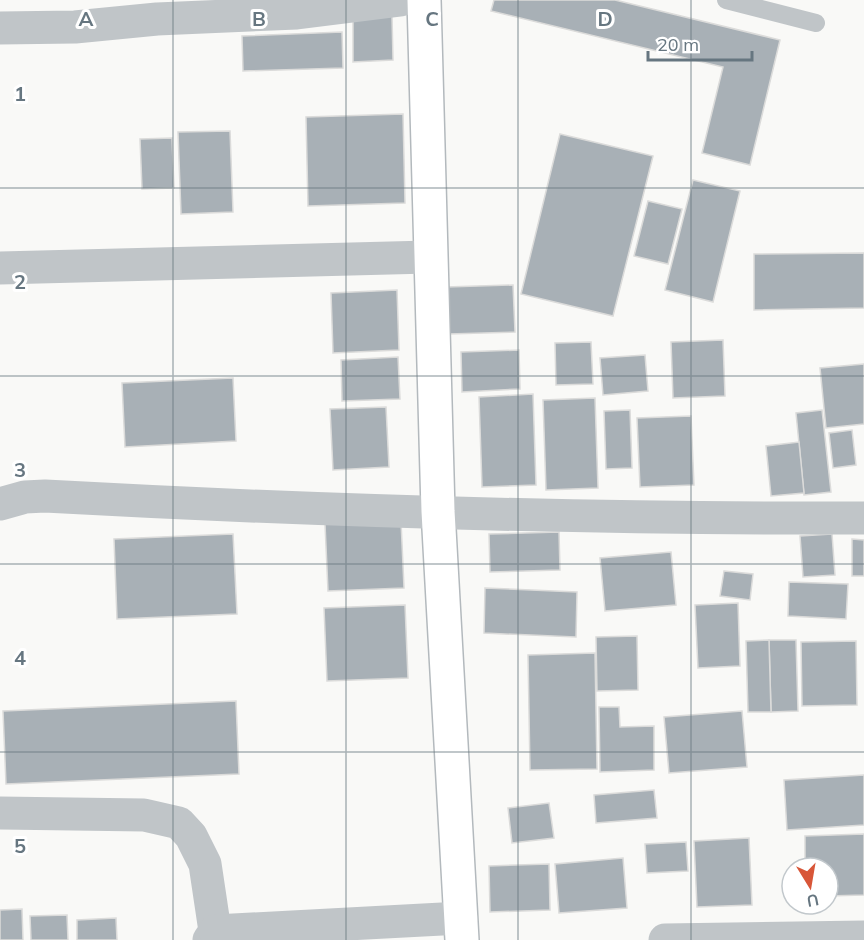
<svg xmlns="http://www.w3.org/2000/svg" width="864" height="940" font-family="Mulish,sans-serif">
  <rect width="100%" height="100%" fill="#f9f9f7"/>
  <g fill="#a8b0b6" stroke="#dbdbda" stroke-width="1.5">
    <polygon points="494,0 615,0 780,40 750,165 702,153 723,67 491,11"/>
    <polygon points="392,16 393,60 353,62 353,17"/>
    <polygon points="342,32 343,68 243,71 242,36"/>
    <polygon points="403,114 405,203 308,206 306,117"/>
    <polygon points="230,131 233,212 181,214 178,132"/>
    <polygon points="560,134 653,156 613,316 521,294"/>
    <polygon points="172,138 174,188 142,189 140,139"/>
    <polygon points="693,180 740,191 713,302 665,290"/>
    <polygon points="648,201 682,209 668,264 634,256"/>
    <polygon points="864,253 864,308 754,310 754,254"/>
    <polygon points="513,285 515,332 448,334 446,287"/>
    <polygon points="397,290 399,350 333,353 331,293"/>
    <polygon points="723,340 725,396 673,398 671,342"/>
    <polygon points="591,342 593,384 556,385 555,343"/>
    <polygon points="519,350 520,389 462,392 461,352"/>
    <polygon points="645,355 648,391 603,395 600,358"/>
    <polygon points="398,357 400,399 342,401 341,360"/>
    <polygon points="864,364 864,424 826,428 820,368"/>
    <polygon points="233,378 236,441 125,447 122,383"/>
    <polygon points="533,394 536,485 482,487 479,397"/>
    <polygon points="595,398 598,488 546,490 543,400"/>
    <polygon points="386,407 389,467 333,470 330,409"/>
    <polygon points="630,410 632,468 606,469 604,411"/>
    <polygon points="822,410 831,492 804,495 796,413"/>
    <polygon points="691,416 694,485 640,487 637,418"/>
    <polygon points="852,430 856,465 833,468 829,433"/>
    <polygon points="799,442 804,493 771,496 766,446"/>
    <polygon points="401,521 404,588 328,591 325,524"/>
    <polygon points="559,532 560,570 490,572 489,534"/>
    <polygon points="233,534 237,614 117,619 114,539"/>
    <polygon points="832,534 835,575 803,577 800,536"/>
    <polygon points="852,539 864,540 864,576 852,576"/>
    <polygon points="671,552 676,605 605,611 600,558"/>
    <polygon points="724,571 753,574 750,600 720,596"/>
    <polygon points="789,582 848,584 846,619 788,616"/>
    <polygon points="485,588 577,592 576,637 484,633"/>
    <polygon points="738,603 740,666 698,668 695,605"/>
    <polygon points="405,605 408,678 327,681 324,608"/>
    <polygon points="637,636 638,690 597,691 596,637"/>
    <polygon points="769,640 796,640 798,711 771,712"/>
    <polygon points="769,640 771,712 748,712 746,641"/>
    <polygon points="856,641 857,705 802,706 801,642"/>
    <polygon points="595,653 597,769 530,770 528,655"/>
    <polygon points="236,701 239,774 6,784 3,711"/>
    <polygon points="599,707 619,707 620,727 654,726 654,770 600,772"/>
    <polygon points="742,711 747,767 669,773 664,717"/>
    <polygon points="864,775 864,825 787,830 784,780"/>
    <polygon points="654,790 657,818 596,823 594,795"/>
    <polygon points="549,803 554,838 512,843 508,808"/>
    <polygon points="864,834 864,895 828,896 828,868 805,868 805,836"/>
    <polygon points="749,838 752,905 697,907 694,841"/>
    <polygon points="686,842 688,871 647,873 645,844"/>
    <polygon points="623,858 627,908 559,913 555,864"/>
    <polygon points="549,864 550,910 490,912 489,866"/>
    <polygon points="22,909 23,940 0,940 0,910"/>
    <polygon points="67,915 68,940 31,940 30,916"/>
    <polygon points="116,918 117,940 77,940 77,920"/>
  </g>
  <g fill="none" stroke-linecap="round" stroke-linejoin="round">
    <g stroke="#b3b9bd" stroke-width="36">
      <polyline id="secondary" points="424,0 438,511 462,940"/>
    </g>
    <polyline stroke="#c0c5c8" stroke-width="18" points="726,0 816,23"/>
    <g stroke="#c0c5c8" stroke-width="33">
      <polyline points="0,28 75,27 157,19 297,13 401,0"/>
      <polyline points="0,268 429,257"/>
      <path d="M0 504 25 497 45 496C318 511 591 519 864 518"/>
      <polyline points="0,813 144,815 179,823 191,836 205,864 215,931 209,940"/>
      <polyline points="215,931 461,918"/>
      <polyline points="665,940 864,937"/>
    </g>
    <use href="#secondary" stroke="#fff" stroke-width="33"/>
  </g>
  <path fill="none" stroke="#667680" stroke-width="1.5" stroke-opacity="0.55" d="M173 0V940M346 0V940M518 0V940M691 0V940M0 188H864M0 376H864M0 564H864M0 752H864"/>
  <g font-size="20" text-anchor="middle" font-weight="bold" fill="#667680" stroke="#fff" stroke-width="6" stroke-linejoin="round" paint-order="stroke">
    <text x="86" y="26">A</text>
    <text x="259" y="26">B</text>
    <text x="432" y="26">C</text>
    <text x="605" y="26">D</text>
    <text x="20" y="101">1</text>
    <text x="20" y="289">2</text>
    <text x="20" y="477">3</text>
    <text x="20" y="665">4</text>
    <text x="20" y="853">5</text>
  </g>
  <g transform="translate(810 886) rotate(169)"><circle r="28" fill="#ffffff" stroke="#c2c8cc" stroke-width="1.5"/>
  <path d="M0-4.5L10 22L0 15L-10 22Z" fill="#d85638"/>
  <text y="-9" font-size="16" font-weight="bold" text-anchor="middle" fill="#667680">U</text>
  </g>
  <path d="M648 51v9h104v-9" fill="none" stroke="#667680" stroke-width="3"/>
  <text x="657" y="51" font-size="18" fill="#667680" stroke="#ffffff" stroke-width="4.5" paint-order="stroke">20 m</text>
</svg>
